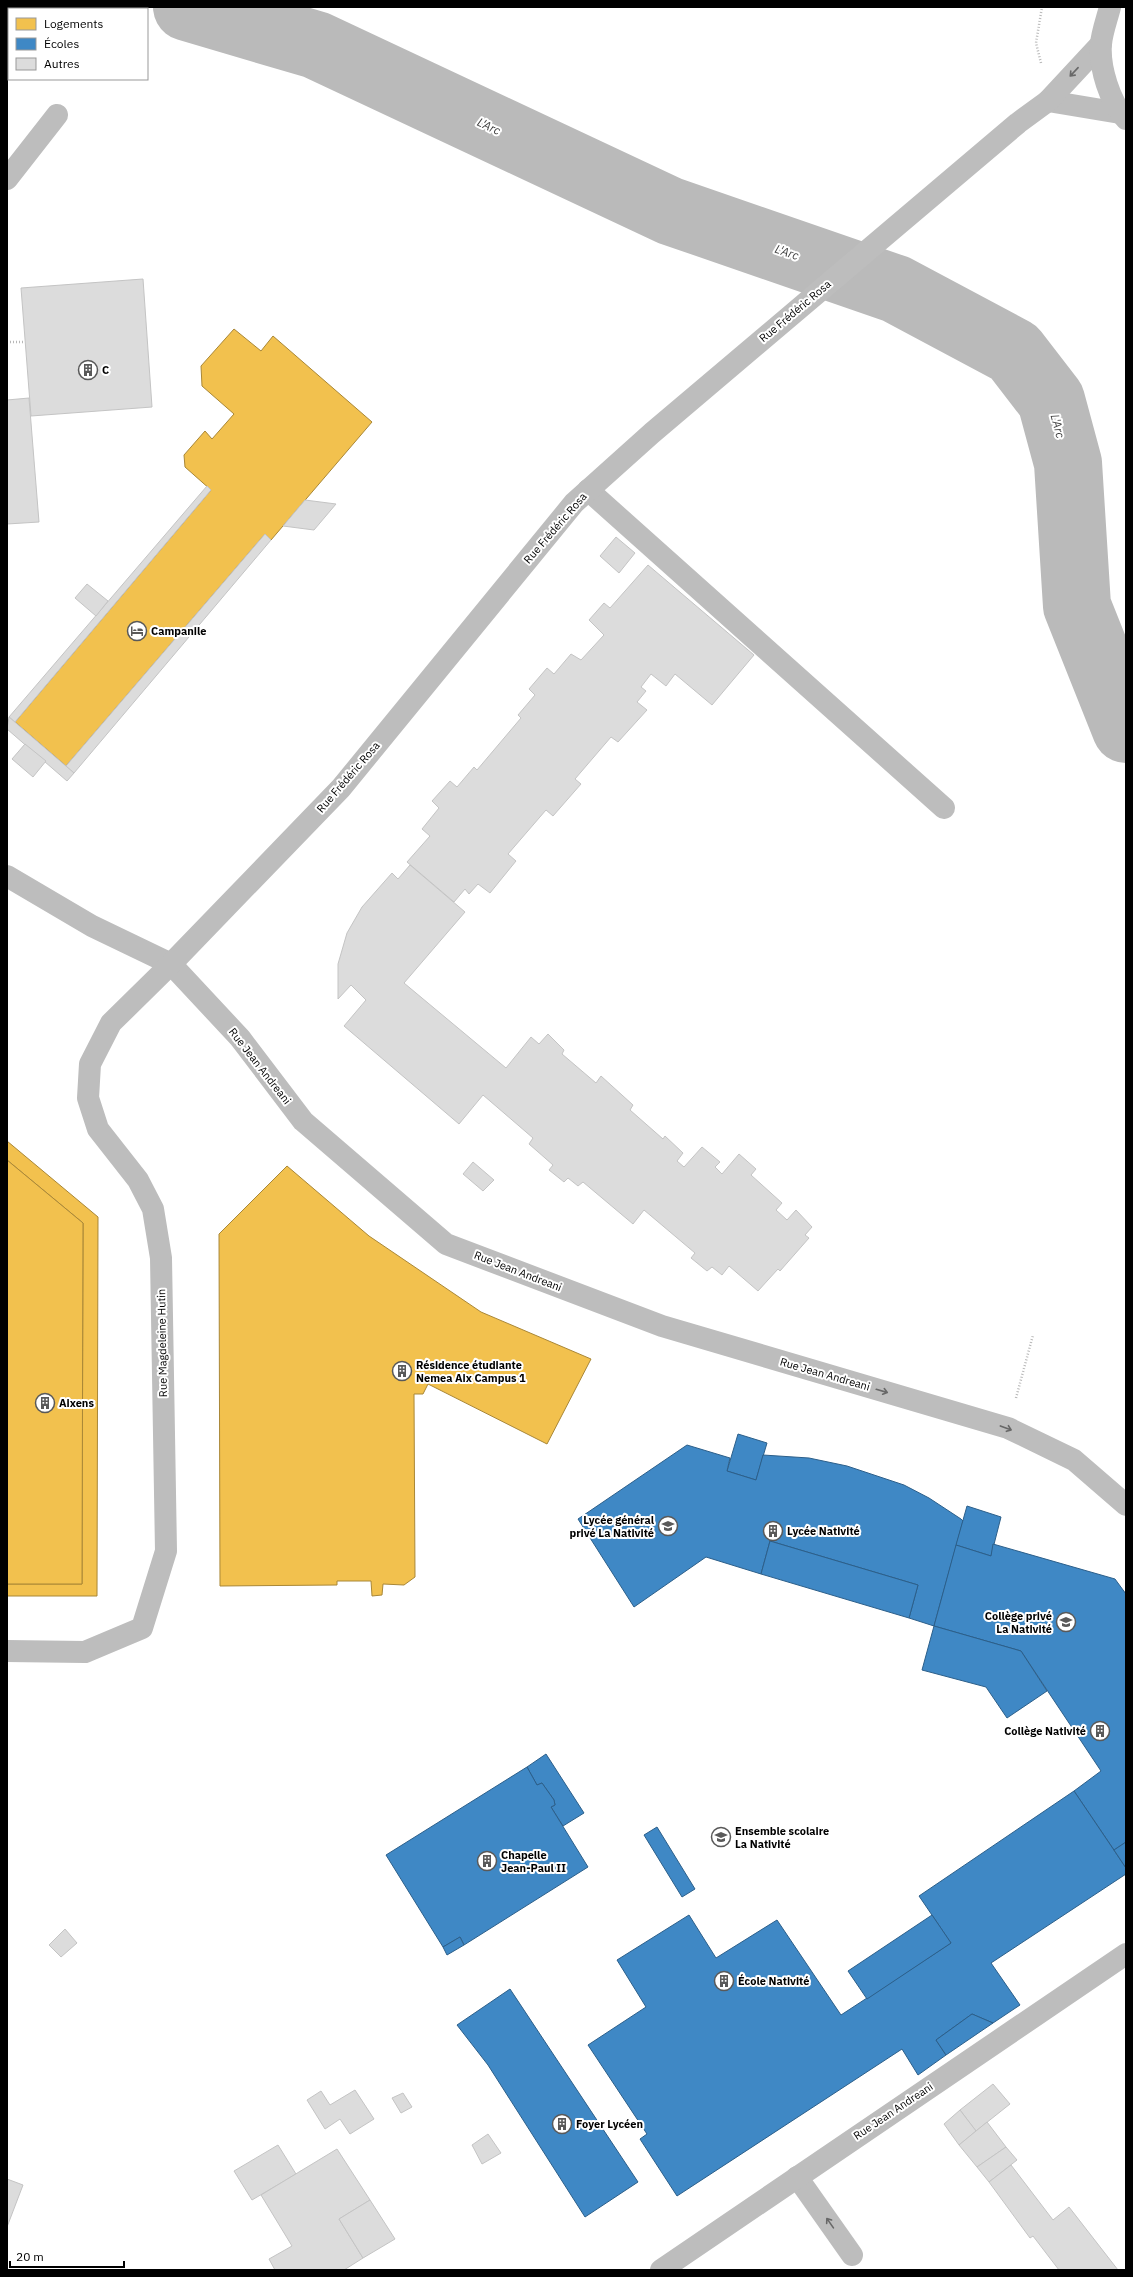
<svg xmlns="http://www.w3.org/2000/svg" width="1133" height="2277" font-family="'IBM Plex Sans',sans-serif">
  <rect width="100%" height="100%" fill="#fff"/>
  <g fill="#f2c14e" stroke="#a98737">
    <polygon points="234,329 261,351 273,336 372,422 271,540 265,534 66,766 15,722 211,490 185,467 184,455 205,431 212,439 234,414 202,386 201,366"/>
    <polygon points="7,1141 98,1217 97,1596 7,1596 7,1584 82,1584 83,1223 7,1160"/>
    <polygon points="7,1160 83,1223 82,1584 7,1584"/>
    <polygon points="287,1166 369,1236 481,1312 591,1359 547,1444 428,1384 423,1394 414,1394 415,1577 404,1585 383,1584 382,1595 372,1596 371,1581 337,1581 337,1585 220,1586 219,1234"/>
  </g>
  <g fill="#3f88c5" stroke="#2c5f8a">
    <polygon points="738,1434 767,1443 756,1480 727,1471"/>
    <polygon points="687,1445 730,1458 727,1471 756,1480 763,1455 809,1458 847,1466 904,1485 929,1498 961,1519 963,1521 934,1626 909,1618 918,1585 770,1541 761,1574 706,1557 634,1607 578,1519"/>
    <polygon points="967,1506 1001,1517 991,1556 956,1545"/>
    <polygon points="770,1541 918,1585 909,1618 761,1574"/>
    <polygon points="993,1544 1115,1579 1126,1594 1126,1842 1114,1850 1074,1791 1101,1771 1021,1651 934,1626 956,1545 991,1556"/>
    <polygon points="934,1626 1021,1651 1047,1691 1007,1718 986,1687 922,1670"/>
    <polygon points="546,1754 584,1813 563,1826 551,1807 555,1805 554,1800 542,1783 537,1785 527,1767"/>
    <polygon points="527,1767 537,1785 542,1783 554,1800 555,1805 551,1807 588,1867 464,1945 460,1937 443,1947 386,1855"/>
    <polygon points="1074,1791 1126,1868 1126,1874 991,1963 1020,2005 993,2023 972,2014 936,2040 946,2055 918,2075 902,2049 677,2196 640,2139 647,2134 588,2045 646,2007 617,1960 689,1915 716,1958 777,1920 841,2015 951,1943 919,1896"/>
    <polygon points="657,1827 695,1889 682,1897 644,1835"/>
    <polygon points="1126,1842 1126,1868 1114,1850"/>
    <polygon points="932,1915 951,1943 867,1999 848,1971"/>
    <polygon points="460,1937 464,1945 447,1955 443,1947"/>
    <polygon points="510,1989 638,2182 585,2217 488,2065 457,2025"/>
    <polygon points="972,2014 993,2023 946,2055 936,2040"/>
  </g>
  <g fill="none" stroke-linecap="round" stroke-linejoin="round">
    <polyline stroke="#bababa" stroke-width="68" points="187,7 316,45 670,211 896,289 1014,352 1051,400 1068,463 1077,606 1126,729"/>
  </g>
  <g fill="#dcdcdc" stroke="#c4c4c4">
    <polygon points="143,279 152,407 31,416 21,288"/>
    <polygon points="29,398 39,522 7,524 7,400"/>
    <polygon points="207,486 211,490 15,722 9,717"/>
    <polygon points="305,500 336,504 314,530 283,526"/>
    <polygon points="265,534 271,540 74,773 66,766"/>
    <polygon points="616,537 635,553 619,573 600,556"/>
    <polygon points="648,565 754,655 712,705 675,674 666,686 651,674 641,687 646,691 637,702 647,710 618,742 611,737 575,779 581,784 553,816 546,810 508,854 516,861 490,893 478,884 469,894 465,889 454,902 407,862 430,836 422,829 439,808 432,801 450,781 457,787 474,767 477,770 521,718 518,715 535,695 529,689 547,668 554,674 571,654 581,660 604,635 589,620 604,603 610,608"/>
    <polygon points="87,584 108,601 96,616 75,598"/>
    <polygon points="9,717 74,773 67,781 7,729"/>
    <polygon points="25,744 46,761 33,777 12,759"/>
    <polygon points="410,865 465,912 404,983 506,1068 531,1037 539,1044 548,1034 564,1050 562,1054 596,1083 601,1076 633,1105 630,1110 663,1139 665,1136 683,1153 677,1161 684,1167 702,1147 720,1162 715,1167 722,1174 739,1154 756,1169 751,1175 782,1203 776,1210 787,1220 796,1210 812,1227 805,1235 809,1238 780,1271 778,1269 758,1291 729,1266 722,1275 712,1267 707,1271 691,1258 695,1253 644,1210 633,1224 583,1182 578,1186 568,1178 564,1182 549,1170 553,1165 529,1144 533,1138 483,1095 459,1124 344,1026 366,1000 351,985 338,999 338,964 347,933 362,907 392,873 398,879"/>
    <polygon points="473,1162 494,1180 483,1191 463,1174"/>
    <polygon points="65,1929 77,1943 61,1957 49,1945"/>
    <polygon points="993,2084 1010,2104 976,2131 960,2110"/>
    <polygon points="355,2090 374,2119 350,2134 340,2119 325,2129 307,2100 321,2091 330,2105"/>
    <polygon points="403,2093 412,2107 401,2113 392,2098"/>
    <polygon points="960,2110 976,2131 959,2145 944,2124"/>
    <polygon points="987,2122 1006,2147 977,2167 959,2145"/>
    <polygon points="488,2134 501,2153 482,2164 472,2145"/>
    <polygon points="278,2145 296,2174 252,2200 234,2171"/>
    <polygon points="1006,2147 1017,2160 989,2182 977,2167"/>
    <polygon points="337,2149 370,2200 339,2219 363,2258 344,2270 275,2270 269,2259 292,2246 261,2195"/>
    <polygon points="1011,2165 1053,2220 1069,2207 1118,2270 1059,2270 1033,2236 1030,2238 989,2182"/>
    <polygon points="7,2179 23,2185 7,2227"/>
    <polygon points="370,2200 395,2239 363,2258 339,2219"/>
  </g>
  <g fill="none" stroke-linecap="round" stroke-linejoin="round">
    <g stroke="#b8b8b8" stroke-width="2.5" stroke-dasharray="1 2" stroke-linecap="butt">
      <polyline points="1041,63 1036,43 1042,7"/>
      <polyline points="7,342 25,342"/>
      <polyline points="1016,1398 1033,1335"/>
    </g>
    <g stroke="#bdbdbd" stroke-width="22">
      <polyline points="1048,101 1120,113"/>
      <polyline points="7,179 57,115"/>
      <polyline points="588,490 944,808"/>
      <polyline points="7,876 92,926 171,964 240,1038 303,1121 446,1244 662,1326 1008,1428 1074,1460 1126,1505"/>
      <polyline points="7,1651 85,1652 142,1628 166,1551 161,1258 153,1209 138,1180 98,1129 88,1098 90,1064 111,1023 171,964 341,788 574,503 652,433 1018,123 1048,101 1101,44"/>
      <polyline points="797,2177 852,2255"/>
      <polyline points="661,2270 1126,1954"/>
    </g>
    <path stroke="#bdbdbd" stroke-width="22" d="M1110 7C1107 19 1102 32 1101 44 1099 67 1110 103 1126 119"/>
  </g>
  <defs><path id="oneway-shaft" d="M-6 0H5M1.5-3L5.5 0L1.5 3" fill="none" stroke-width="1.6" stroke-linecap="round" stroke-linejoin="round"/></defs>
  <g stroke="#686868">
    <use href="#oneway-shaft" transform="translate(1074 72) rotate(133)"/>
    <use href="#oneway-shaft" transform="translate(882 1391) rotate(16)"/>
    <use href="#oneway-shaft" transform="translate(1006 1428) rotate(20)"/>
    <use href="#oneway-shaft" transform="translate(830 2223) rotate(-125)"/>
  </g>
  <defs>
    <g id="building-ring" transform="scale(1)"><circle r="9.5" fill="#fff" stroke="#595959" stroke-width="1.5"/><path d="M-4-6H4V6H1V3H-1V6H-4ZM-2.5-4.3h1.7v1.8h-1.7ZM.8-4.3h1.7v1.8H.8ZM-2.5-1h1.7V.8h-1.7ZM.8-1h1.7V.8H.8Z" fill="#595959"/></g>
    <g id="hotel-ring" transform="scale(1)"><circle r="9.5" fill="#fff" stroke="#595959" stroke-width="1.5"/><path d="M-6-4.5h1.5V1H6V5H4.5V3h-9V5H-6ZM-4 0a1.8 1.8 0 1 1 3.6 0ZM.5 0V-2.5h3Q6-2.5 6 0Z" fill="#595959"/></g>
    <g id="school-ring" transform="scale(1)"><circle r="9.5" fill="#fff" stroke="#595959" stroke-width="1.5"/><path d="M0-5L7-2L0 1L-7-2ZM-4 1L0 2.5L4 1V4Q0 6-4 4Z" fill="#595959"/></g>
  </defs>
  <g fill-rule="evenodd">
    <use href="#building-ring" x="88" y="370"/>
    <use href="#hotel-ring" x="137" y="631"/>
    <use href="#building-ring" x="402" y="1371"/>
    <use href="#building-ring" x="45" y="1403"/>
    <use href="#school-ring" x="668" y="1526"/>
    <use href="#building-ring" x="773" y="1531"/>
    <use href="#school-ring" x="1066" y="1622"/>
    <use href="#building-ring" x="1100" y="1731"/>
    <use href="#school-ring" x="721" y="1837"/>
    <use href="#building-ring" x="487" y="1861"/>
    <use href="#building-ring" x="724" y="1981"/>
    <use href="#building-ring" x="562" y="2124"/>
  </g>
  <g text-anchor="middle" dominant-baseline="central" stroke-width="4" stroke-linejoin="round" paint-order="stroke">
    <g font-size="11" fill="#000" stroke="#fff">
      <text transform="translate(795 311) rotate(-40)">Rue Frédéric Rosa</text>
      <text transform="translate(555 528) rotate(-49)">Rue Frédéric Rosa</text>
      <text transform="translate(348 777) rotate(-49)">Rue Frédéric Rosa</text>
      <text transform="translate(260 1066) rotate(52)">Rue Jean Andreani</text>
      <text transform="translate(518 1271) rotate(21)">Rue Jean Andreani</text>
      <text transform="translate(162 1343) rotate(-91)">Rue Magdeleine Hutin</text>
      <text transform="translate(825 1374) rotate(16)">Rue Jean Andreani</text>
      <text transform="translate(893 2111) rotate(-34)">Rue Jean Andreani</text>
    </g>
    <g font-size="11" font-weight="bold" fill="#000" stroke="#fff" text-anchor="start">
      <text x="102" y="370">C</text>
      <text x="151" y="631">Campanile</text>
      <text x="416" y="1365">Résidence étudiante<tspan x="416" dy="13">Nemea Aix Campus 1</tspan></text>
      <text x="59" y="1403">Aixens</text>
      <text x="654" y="1520" text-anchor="end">Lycée général<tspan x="654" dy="13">privé La Nativité</tspan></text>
      <text x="787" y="1531">Lycée Nativité</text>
      <text x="1052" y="1616" text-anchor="end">Collège privé<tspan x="1052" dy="13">La Nativité</tspan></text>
      <text x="1086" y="1731" text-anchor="end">Collège Nativité</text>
      <text x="735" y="1831">Ensemble scolaire<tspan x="735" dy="13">La Nativité</tspan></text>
      <text x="501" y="1855">Chapelle<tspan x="501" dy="13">Jean-Paul II</tspan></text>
      <text x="738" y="1981">École Nativité</text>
      <text x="576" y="2124">Foyer Lycéen</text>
    </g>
    <g font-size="12" font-style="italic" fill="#3e3e3e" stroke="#fff">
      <text transform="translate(489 126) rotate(25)">L'Arc</text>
      <text transform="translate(787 252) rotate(19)">L'Arc</text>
      <text transform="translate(1058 426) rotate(75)">L'Arc</text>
    </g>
  </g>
  <rect width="1133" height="2277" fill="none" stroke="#000000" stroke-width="16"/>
  <rect x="8" y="8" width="140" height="72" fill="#ffffff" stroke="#999999"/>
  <rect x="16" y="18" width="20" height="12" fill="#f2c14e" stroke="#999999"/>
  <text x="44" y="28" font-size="12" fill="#000000">Logements</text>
  <rect x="16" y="38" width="20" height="12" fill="#3f88c5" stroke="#999999"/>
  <text x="44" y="48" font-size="12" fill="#000000">Écoles</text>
  <rect x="16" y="58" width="20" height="12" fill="#dcdcdc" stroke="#999999"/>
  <text x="44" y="68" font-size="12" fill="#000000">Autres</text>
  <path d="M10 2261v6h114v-6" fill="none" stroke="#000000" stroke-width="2"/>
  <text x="16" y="2261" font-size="12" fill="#000000" stroke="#ffffff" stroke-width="3" paint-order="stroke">20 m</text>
</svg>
